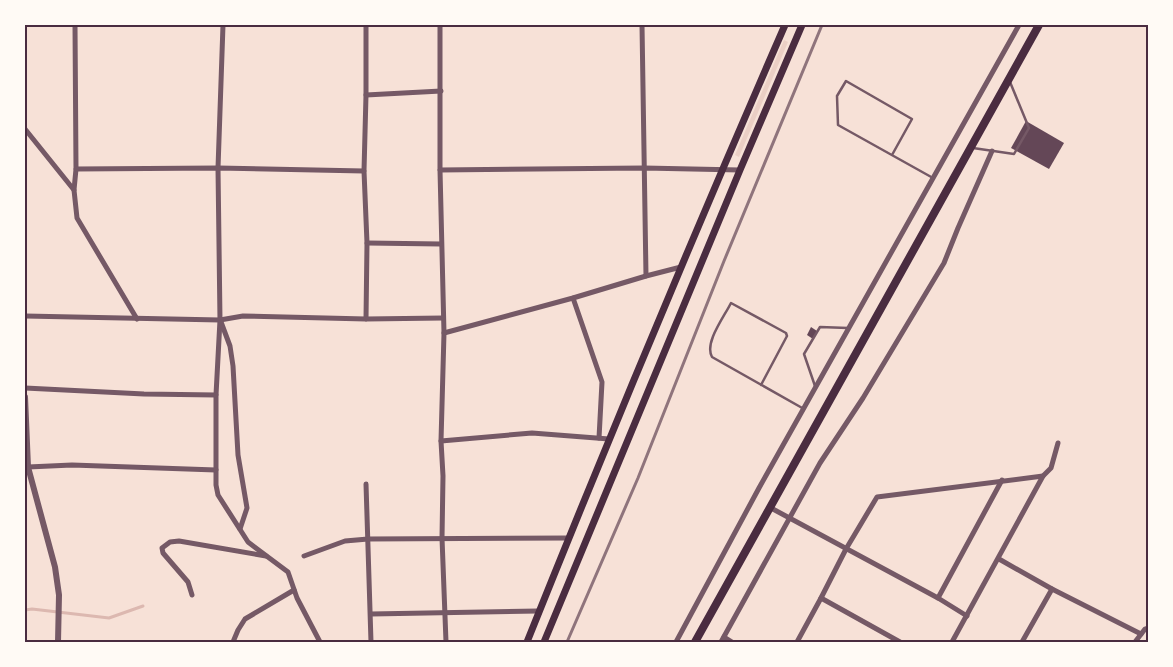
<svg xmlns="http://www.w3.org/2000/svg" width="1173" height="667" font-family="Signika,sans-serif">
  <rect width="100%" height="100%" fill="#f7e1d7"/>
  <polygon fill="#ebcfc5" points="784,40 788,42 739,157 735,155"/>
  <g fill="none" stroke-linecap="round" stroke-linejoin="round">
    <polyline stroke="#dcb8b0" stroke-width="3" points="25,610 32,609 109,618 143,606"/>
  </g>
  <g fill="#644757">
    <polygon points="1026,121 1064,143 1049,169 1011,148"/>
    <polygon points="811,327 817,331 813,339 807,335"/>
  </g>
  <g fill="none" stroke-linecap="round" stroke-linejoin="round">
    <g stroke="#755966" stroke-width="2.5">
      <polyline points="973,148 1014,154 1029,128 1010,82"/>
      <polyline points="892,155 912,119 846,81 837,96 838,125 933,178"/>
      <path d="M761 385 787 336 786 333 731 303C724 317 704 343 712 357L804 409"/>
      <polyline points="815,386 804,354 820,327 848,328"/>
    </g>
    <g stroke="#755966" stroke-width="5">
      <polyline points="75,25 76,169 74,190 77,218 137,319"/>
      <polyline points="223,25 218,168 220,320 216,395 216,485 218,495 248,542 288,572 297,598 320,642"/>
      <polyline points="366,25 366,95 364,171 367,243 366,319"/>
      <polyline points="440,25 440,170 444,333 441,441 443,476 442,538 446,642"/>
      <polyline points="642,25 646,276"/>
      <polyline points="366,95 441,91"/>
      <polyline points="25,129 74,190"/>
      <polyline points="76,169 218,168 364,171"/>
      <polyline points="440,170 644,168 740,170"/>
      <polyline points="367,243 441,244"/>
      <polyline points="573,298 602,382 599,438"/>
      <polyline points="25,316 220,320 243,316 366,319 443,318"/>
      <polyline points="221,322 230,346 233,366 238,455 247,508 240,529"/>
      <polyline points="444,333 573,298 646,276 681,267"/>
      <polyline points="25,388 144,394 216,395"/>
      <polyline points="441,441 532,433 609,439"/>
      <polyline points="28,467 72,465 216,470"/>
      <polyline points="366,484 371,642"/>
      <polyline points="771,508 938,598 967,616"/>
      <polyline points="304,556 345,541 368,539 569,538"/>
      <polyline points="999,559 1052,589 1141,634"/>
      <polyline points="192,595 188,582 163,553 162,548 170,542 179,541 266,556"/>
      <polyline points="821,598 900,642"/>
      <polyline points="938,598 1002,480"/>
      <polyline points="371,614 538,611"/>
      <polyline points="724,637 732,642"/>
      <polyline points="233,642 238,630 245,619 294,590"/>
      <polyline points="676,642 759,488 1019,25"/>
      <polyline points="721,642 820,463 863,398 944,263 958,228 992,151"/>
      <polyline points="797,642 821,598 846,549 877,497 1043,476"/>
      <polyline points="952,642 1043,476 1051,468 1058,443"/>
      <polyline points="1022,642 1052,589"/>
      <polyline points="1135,642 1145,629 1148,628"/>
    </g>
    <polyline stroke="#755966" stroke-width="6" points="25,397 28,467 55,567 59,595 58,642"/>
    <g stroke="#4a2c40" stroke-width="7">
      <path d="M527 642C610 435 696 229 785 25"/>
      <polyline points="544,642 740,170 802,25"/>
    </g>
    <polyline stroke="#4a2c40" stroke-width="8" points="695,642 1039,25"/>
    <polyline stroke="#8f747c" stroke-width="3" points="567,642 638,478 724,261 822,25"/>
  </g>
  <rect width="1173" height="667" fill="none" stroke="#fffaf5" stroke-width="52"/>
  <rect x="26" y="26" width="1121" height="615" fill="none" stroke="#4a2c40" stroke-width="2"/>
</svg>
